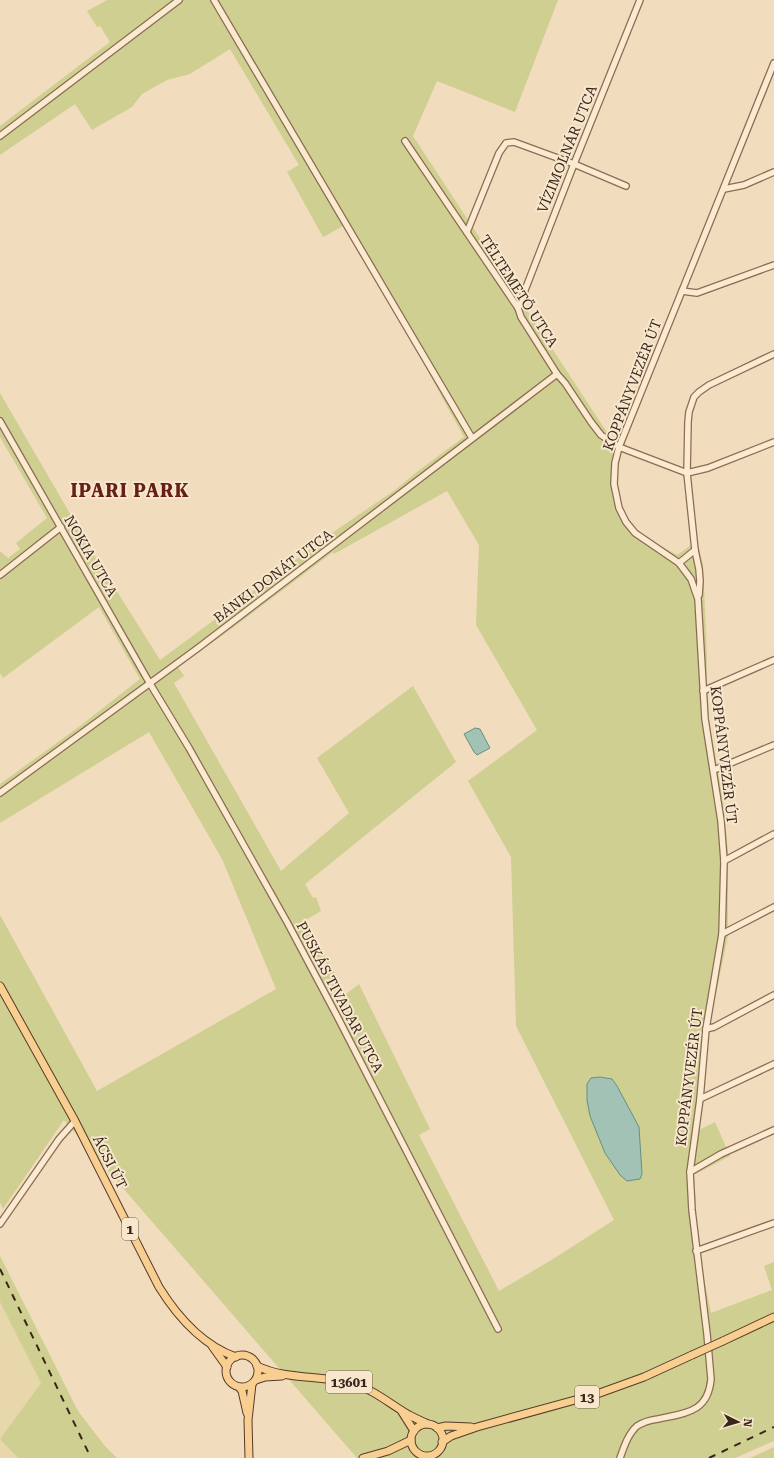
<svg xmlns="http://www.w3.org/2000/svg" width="774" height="1458" font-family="'Roboto Serif',serif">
  <rect width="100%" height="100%" fill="#f1dcbd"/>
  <polygon fill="#e7d7aa" points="0,1302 41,1383 0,1439 18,1458 0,1458"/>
  <g fill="#cecf90" fill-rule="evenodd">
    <path d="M107 0H558L515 112 437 81 413 136 610 437 626 443C623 451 619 459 618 467 614 488 621 515 637 530 648 540 664 547 677 555L697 541 703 564 707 657 706 703 723 800 728 851V936L710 1022 703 1103 697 1131 715 1122 730 1156 694 1175 696 1204 693 1206 697 1243 711 1313 772 1290 764 1266 774 1262V1441L735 1458H357L64 1120 3 1209 0 1202V915L97 1091 276 989 222 859 149 732 0 823V784L80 726 140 679 99 607 3 678 0 673V551L8 558 20 549 16 543 47 518 0 437V393L94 555 160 660 332 533 395 490 418 471 464 437C425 366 386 294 343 226L323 237 287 172 299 165 230 49 190 74 167 80 142 94 132 107 92 130 75 104 0 155V126L110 42 100 26 97 27 87 11ZM447 491 479 545 476 625 537 730 468 781 511 857 516 1026 614 1220 553 1259 499 1291 419 1135 430 1129 359 984 346 994 306 920 321 911 316 897 313 898 305 884 456 762 413 686 317 758 349 813 281 871 174 683 184 676 178 667 238 624 333 552 334 554Z"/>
    <polygon points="0,1256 78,1411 104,1445 117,1458 18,1458 0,1439 41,1383 0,1302"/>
    <polygon points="774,1447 774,1458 750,1458"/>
  </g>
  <g fill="#a1c2b5" stroke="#689082">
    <polygon points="475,728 480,729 490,748 477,755 474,752 464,734"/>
    <polygon points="600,1077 612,1079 617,1086 639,1127 642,1174 640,1179 627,1181 620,1175 605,1153 590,1116 587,1100 587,1084 591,1078"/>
  </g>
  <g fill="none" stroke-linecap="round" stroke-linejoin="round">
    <g stroke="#8a6c55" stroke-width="8">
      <g id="minor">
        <polyline points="214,0 472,438"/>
        <polyline points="0,136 179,0"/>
        <polyline points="405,141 518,308 521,317 557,374 565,383 591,422 601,435 619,447 687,473 708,468 774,442"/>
        <polyline points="724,189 744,185 774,172"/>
        <polyline points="467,232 499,153 506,143 514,142 574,164 626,186"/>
        <polyline points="682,291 697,293 774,265"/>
        <polyline points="518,308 574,164 640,0"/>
        <polyline points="0,421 149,682 189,748 287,922 337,1016 498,1329"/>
        <polyline points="679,563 695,550"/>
        <polyline points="0,575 61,527"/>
        <polyline points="699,595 700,581 699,569 695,550 687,473 688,422 689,412 694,397 699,392 709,385 774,354"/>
        <polyline points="703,691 774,660"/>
        <polyline points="714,770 774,745"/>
        <polyline points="0,793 198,648 557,374"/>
        <polyline points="724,861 774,834"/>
        <polyline points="722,934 774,907"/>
        <polyline points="706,1029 714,1027 774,995"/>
        <polyline points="700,1099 774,1064"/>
        <polyline points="690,1172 721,1154 774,1130"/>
        <polyline points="0,1224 59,1139 75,1121"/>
        <polyline points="696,1251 774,1223"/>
        <path d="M620 1458C624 1447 628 1434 637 1426 643 1422 651 1420 658 1419 685 1413 708 1413 711 1379L707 1334 692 1210 690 1172 700 1099 706 1029 722 934 724 861 721 821 705 719 698 599 691 579 679 563 635 533 626 522 619 508 614 484 615 463 619 447 774 63"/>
      </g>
    </g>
    <g stroke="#573a2a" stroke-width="9">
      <g id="major">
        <path d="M0 986 75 1121 159 1287C177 1316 202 1345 236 1357"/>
        <polyline points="723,1341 774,1317"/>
        <polyline points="212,1346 227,1367"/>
        <circle cx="242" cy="1371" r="16"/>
        <path d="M257 1366C286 1380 320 1375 350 1383 374 1389 388 1403 409 1415 415 1418 421 1421 428 1424"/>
        <polyline points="256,1380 265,1377 282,1376"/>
        <polyline points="239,1387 242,1391 247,1413"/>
        <polyline points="402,1412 414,1431"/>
        <circle cx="427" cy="1440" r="16"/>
        <polyline points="437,1428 446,1426 471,1427"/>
        <polyline points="442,1442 451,1436 477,1427 597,1394 644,1377 692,1355"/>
        <polyline points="249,1458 248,1420 252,1384"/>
        <polyline points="363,1458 388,1451 411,1440"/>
      </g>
    </g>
    <use href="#minor" stroke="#fbead0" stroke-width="5.5"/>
    <use href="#major" stroke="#f8ce91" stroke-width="7"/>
    <g stroke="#38261b" stroke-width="2" stroke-dasharray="7 7" stroke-linecap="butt">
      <polyline points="0,1269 91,1458"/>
      <polyline points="709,1458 774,1427"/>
    </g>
    <g stroke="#573a2a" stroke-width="9" stroke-linecap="butt">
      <polyline id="major-bridge" points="692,1355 723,1341"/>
    </g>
    <use href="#major-bridge" stroke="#f8ce91" stroke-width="7"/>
  </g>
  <g text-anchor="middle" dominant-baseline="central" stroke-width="4" stroke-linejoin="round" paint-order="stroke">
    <g fill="#f8e7cd" stroke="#726050" stroke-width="1">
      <rect x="122" y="1218" width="16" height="22" rx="3"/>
      <rect x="326" y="1371" width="46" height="22" rx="3"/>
      <rect x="575" y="1386" width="24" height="22" rx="3"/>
    </g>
    <g font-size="13" font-weight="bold" fill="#38261b">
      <text x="130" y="1229">1</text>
      <text x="349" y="1382">13601</text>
      <text x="587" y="1397">13</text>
    </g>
    <g font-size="14" fill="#38261b" stroke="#f8e7cd">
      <text transform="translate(567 149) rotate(-68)">VÍZIMOLNÁR UTCA</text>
      <text transform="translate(519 291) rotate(57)">TÉLTEMETŐ UTCA</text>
      <text transform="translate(632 385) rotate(-69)">KOPPÁNYVEZÉR ÚT</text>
      <text transform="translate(91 556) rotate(60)">NOKIA UTCA</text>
      <text transform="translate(273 576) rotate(-37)">BÁNKI DONÁT UTCA</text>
      <text transform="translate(724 755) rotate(83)">KOPPÁNYVEZÉR ÚT</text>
      <text transform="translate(340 997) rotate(62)">PUSKÁS TIVADAR UTCA</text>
      <text transform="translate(689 1077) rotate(-83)">KOPPÁNYVEZÉR ÚT</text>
      <text transform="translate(110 1162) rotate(63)">ÁCSI ÚT</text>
    </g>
    <g font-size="18" font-weight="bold" letter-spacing="1" fill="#672017" stroke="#f8e7cd">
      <text x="130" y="490">IPARI PARK</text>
    </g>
  </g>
  <g transform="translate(738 1422) rotate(95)" stroke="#f8e7cd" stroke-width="3" paint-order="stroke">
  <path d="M0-3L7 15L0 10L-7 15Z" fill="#38261b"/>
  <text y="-6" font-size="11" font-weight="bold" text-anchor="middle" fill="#38261b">N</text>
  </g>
</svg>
